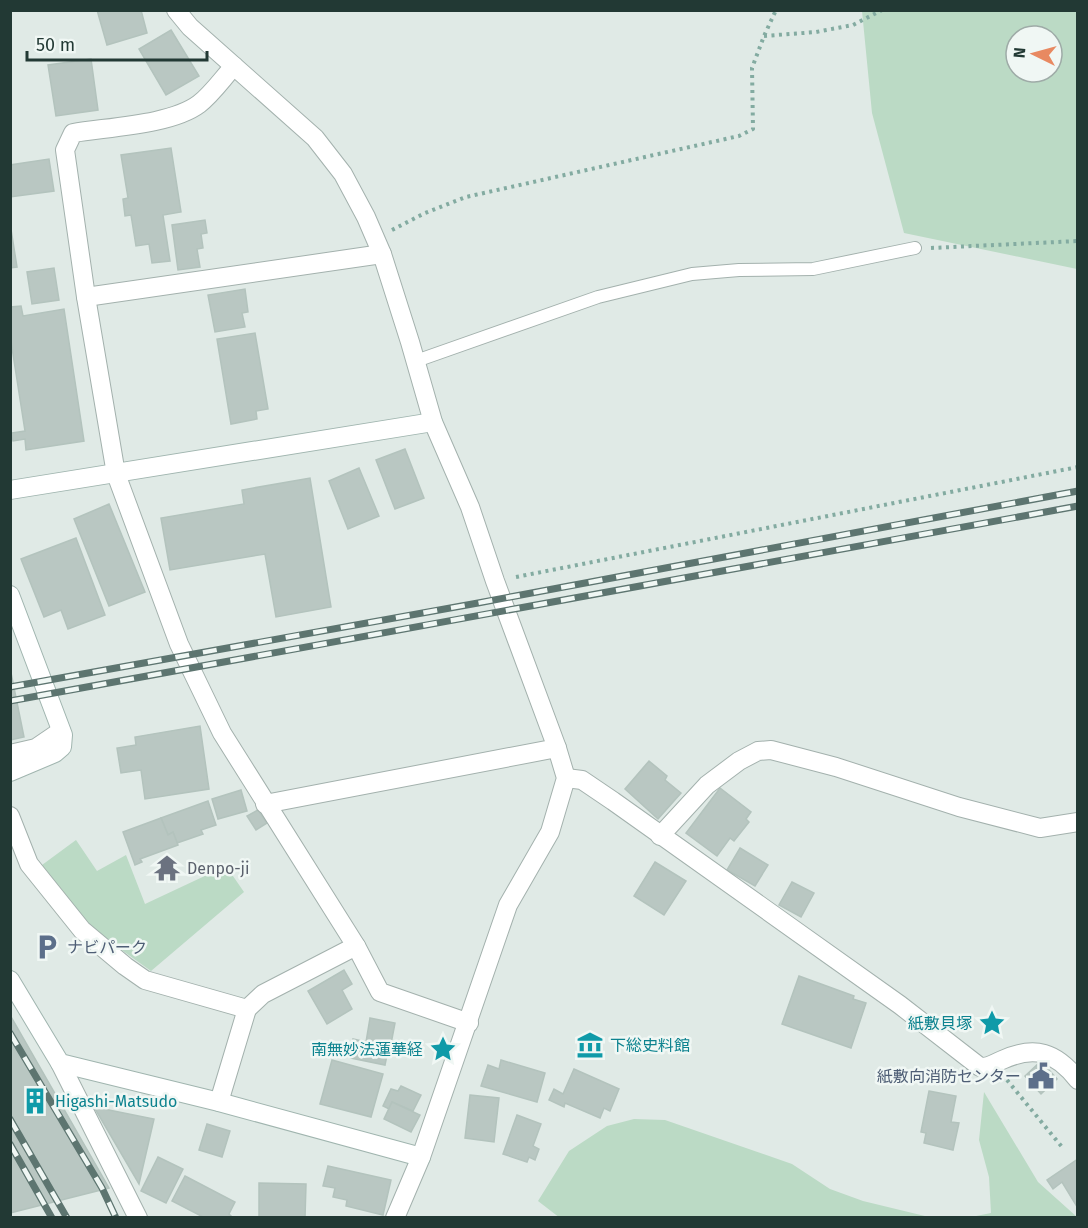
<svg xmlns="http://www.w3.org/2000/svg" width="1088" height="1228" font-family="'Fira Sans','Noto Sans JP',sans-serif">
  <rect width="100%" height="100%" fill="#e0eae6"/>
  <g fill="#bbdac5" fill-rule="evenodd">
    <path d="M862 11H1077V269L904 233 872 113ZM1016 36H1052V72H1016Z"/>
    <polygon points="76,840 97,871 126,855 145,904 226,866 244,892 151,971 91,928 42,865"/>
    <polygon points="984,1092 1038,1182 1077,1217 971,1217 991,1213 989,1177 979,1140"/>
    <polygon points="634,1119 665,1120 792,1164 830,1189 863,1201 929,1217 560,1218 538,1201 569,1151 607,1126"/>
  </g>
  <g fill="#b9c7c2" stroke="#b3c3bd" stroke-width="1.5">
    <polygon points="97,10 141,10 147,33 107,45"/>
    <polygon points="171,30 199,76 166,95 139,49"/>
    <polygon points="91,59 98,110 56,116 48,65"/>
    <polygon points="171,148 181,212 163,215 170,261 152,263 149,244 136,246 131,215 125,216 123,199 128,198 121,155"/>
    <polygon points="49,159 54,191 10,197 10,165"/>
    <polygon points="205,220 207,233 201,234 203,248 197,249 200,267 178,270 172,225"/>
    <polygon points="10,223 17,267 10,268"/>
    <polygon points="54,268 59,300 32,304 27,272"/>
    <polygon points="245,289 248,312 242,313 245,327 215,332 208,295"/>
    <polygon points="21,306 23,316 64,309 84,441 26,450 25,439 13,441 11,433 25,431 10,335 10,307"/>
    <polygon points="255,333 268,409 256,411 257,419 231,424 217,339"/>
    <polygon points="405,449 424,498 395,509 376,460"/>
    <polygon points="359,468 379,516 348,529 329,481"/>
    <polygon points="310,478 331,607 276,617 265,554 170,570 161,518 244,504 242,490"/>
    <polygon points="109,504 145,592 109,606 74,519"/>
    <polygon points="76,538 105,615 68,629 61,610 44,617 21,559"/>
    <polygon points="10,668 24,737 10,740"/>
    <polygon points="200,726 209,789 145,799 141,770 121,773 117,748 136,745 135,737"/>
    <polygon points="649,761 667,776 665,780 681,793 658,819 625,789"/>
    <polygon points="720,788 751,812 746,819 749,822 734,841 730,838 717,856 686,833"/>
    <polygon points="241,790 247,811 218,819 212,799"/>
    <polygon points="208,801 216,825 201,830 203,834 177,843 173,832 168,835 161,818"/>
    <polygon points="258,810 267,823 256,830 247,816"/>
    <polygon points="161,818 168,835 173,832 178,845 140,859 142,862 135,865 123,832"/>
    <polygon points="740,848 768,865 755,886 727,870"/>
    <polygon points="655,862 686,881 664,915 634,896"/>
    <polygon points="792,882 814,893 801,917 779,905"/>
    <polygon points="344,970 352,984 342,990 352,1009 327,1024 308,991"/>
    <polygon points="799,976 854,996 853,999 866,1003 851,1048 782,1024"/>
    <polygon points="10,1015 109,1188 10,1213"/>
    <polygon points="370,1018 395,1023 391,1044 383,1043 381,1054 387,1055 385,1065 350,1058 353,1039 366,1042"/>
    <polygon points="332,1060 383,1074 371,1117 320,1104"/>
    <polygon points="501,1060 545,1073 537,1102 481,1086 488,1065 499,1069"/>
    <polygon points="1041,1061 1057,1079 1041,1094 1025,1076"/>
    <polygon points="574,1069 619,1089 610,1111 604,1108 600,1118 565,1103 564,1107 549,1100 554,1089 563,1094"/>
    <polygon points="401,1086 421,1095 413,1111 392,1102 389,1109 383,1106 391,1089 398,1091"/>
    <polygon points="929,1091 956,1096 951,1122 959,1123 953,1150 924,1143 926,1133 921,1132"/>
    <polygon points="470,1095 499,1098 494,1142 465,1138"/>
    <polygon points="392,1102 420,1115 411,1132 384,1119"/>
    <polygon points="94,1107 154,1119 139,1184"/>
    <polygon points="517,1115 541,1124 533,1146 539,1149 535,1160 529,1157 527,1162 503,1154"/>
    <polygon points="207,1124 230,1131 222,1157 199,1150"/>
    <polygon points="158,1157 183,1169 166,1203 141,1191"/>
    <polygon points="1078,1159 1078,1203 1076,1205 1062,1182 1053,1189 1047,1180"/>
    <polygon points="328,1166 391,1180 383,1215 346,1206 347,1200 333,1197 335,1188 323,1186"/>
    <polygon points="185,1176 235,1202 229,1214 233,1218 205,1218 172,1201"/>
    <polygon points="259,1183 306,1184 305,1218 259,1218"/>
  </g>
  <g fill="none" stroke-linecap="round" stroke-linejoin="round">
    <g stroke="#a3b1ad" stroke-width="14">
      <polyline id="lane" points="416,361 598,297 692,274 739,270 813,269 915,248"/>
    </g>
    <g stroke="#a3b1ad" stroke-width="20">
      <g id="street">
        <polyline points="176,10 190,27 315,138 343,174 366,217 382,254 410,342 433,422 470,507 495,581 557,748 566,778 550,832 508,905 421,1157 395,1218"/>
        <path d="M234 66C223 78 212 94 199 104 171 125 108 127 73 133L65 150 86 297 116 474 179 644 222 733 356 946 380 992 469 1023"/>
        <polyline points="86,297 382,254"/>
        <polyline points="10,754 36,748 61,731"/>
        <path d="M566 778 582 780 613 801 900 1005 980 1067C989 1068 994 1063 1002 1060 1035 1045 1056 1052 1078 1080"/>
        <polyline points="265,804 557,748"/>
        <polyline points="10,816 29,864 82,930 125,966 145,980 247,1009 263,994 356,946"/>
        <polyline points="660,836 707,785 739,761 758,751 771,750 836,767 959,807 1040,828 1078,822"/>
        <polyline points="60,1063 138,1218"/>
        <polyline points="219,1102 247,1009"/>
      </g>
    </g>
    <g stroke="#a0b5af" stroke-width="20">
      <g id="secondary">
        <polyline points="10,490 433,422"/>
        <polyline points="10,595 63,735 62,747 55,753 10,772"/>
        <polyline points="10,980 60,1063 219,1102 421,1157"/>
      </g>
    </g>
    <g stroke="#83aba1" stroke-width="4" stroke-dasharray="3 4.5" stroke-linecap="butt">
      <polyline points="764,36 816,32 853,25 882,10"/>
      <polyline points="392,230 425,213 466,197 739,136 753,129 752,68 764,36 776,10"/>
      <polyline points="931,248 1078,241"/>
      <polyline points="516,577 1078,467"/>
      <polyline points="1007,1080 1062,1147"/>
    </g>
    <use href="#lane" stroke="#fff" stroke-width="12"/>
    <use href="#street" stroke="#fff" stroke-width="18"/>
    <use href="#secondary" stroke="#fff" stroke-width="18"/>
    <g stroke="#5d7570" stroke-width="7">
      <g id="rail">
        <polyline points="10,687 478,603 1078,491"/>
        <polyline points="10,701 1078,506"/>
        <polyline points="10,1033 102,1188 116,1218"/>
        <polyline points="10,1119 67,1218"/>
        <polyline points="10,1144 52,1218"/>
      </g>
    </g>
    <use href="#rail" stroke="#f0f7f4" stroke-width="4.5" stroke-dasharray="14" stroke-linecap="butt"/>
  </g>
  <defs>
    <g id="temple-bare" transform="scale(2.07)"><path d="M0-6L5-2H3V0L6.5 2.5H4V6H1.5V3h-3V6H-4V2.5H-6.5L-3 0V-2H-5Z" fill="#6b7280" stroke="#f0f7f4" stroke-width="2.5" paint-order="stroke"/></g>
    <g id="parking-bare" transform="scale(2.07)"><path d="M-3.5-5.5H1a3.5 3.5 0 0 1 0 7H-1V5.5H-3.5ZM-1-3.4V-.6H.8a1.4 1.4 0 0 0 0-2.8Z" fill="#5c6f8a" stroke="#f0f7f4" stroke-width="2.5" paint-order="stroke"/></g>
    <g id="sight-bare" transform="scale(2.07)"><path d="M0-6L1.8-2.2L6-1.7L2.9 1.2L3.7 5.4L0 3.3L-3.7 5.4L-2.9 1.2L-6-1.7L-1.8-2.2Z" fill="#0f9aa8" stroke="#f0f7f4" stroke-width="2.5" paint-order="stroke"/></g>
    <g id="museum-bare" transform="scale(2.07)"><path d="M0-6L6-3V-2H-6V-3ZM-5-1h2V3h-2ZM-1-1h2V3h-2ZM3-1h2V3H3ZM-6 4H6V6H-6Z" fill="#0f9aa8" stroke="#f0f7f4" stroke-width="2.5" paint-order="stroke"/></g>
    <g id="civic-bare" transform="scale(2.07)"><path d="M-.6-6.5H3V-4.5H.6V-3L4-1V1h2V6H-6V1h2V-1L-.6-3ZM-1.2 2.5V6h2.4V2.5Z" fill="#5c6f8a" stroke="#f0f7f4" stroke-width="2.5" paint-order="stroke"/></g>
    <g id="building-bare" transform="scale(2.07)"><path d="M-4-6H4V6H1V3H-1V6H-4ZM-2.5-4.3h1.7v1.8h-1.7ZM.8-4.3h1.7v1.8H.8ZM-2.5-1h1.7V.8h-1.7ZM.8-1h1.7V.8H.8Z" fill="#0f9aa8" stroke="#f0f7f4" stroke-width="2.5" paint-order="stroke"/></g>
  </defs>
  <g fill-rule="evenodd">
    <use href="#temple-bare" x="167" y="868"/>
    <use href="#parking-bare" x="47" y="947"/>
    <use href="#sight-bare" x="992" y="1023"/>
    <use href="#museum-bare" x="590" y="1045"/>
    <use href="#sight-bare" x="443" y="1049"/>
    <use href="#civic-bare" x="1041" y="1076"/>
    <use href="#building-bare" x="35" y="1101"/>
  </g>
  <g text-anchor="middle" dominant-baseline="central" stroke-width="5" stroke-linejoin="round" paint-order="stroke">
    <g font-size="16" fill="#5b616d" stroke="#f0f7f4" text-anchor="start">
      <text x="187" y="868">Denpo-ji</text>
    </g>
    <g font-size="16" fill="#4e5e75" stroke="#f0f7f4" text-anchor="start">
      <text x="67" y="947">ナビパーク</text>
      <text x="1021" y="1076" text-anchor="end">紙敷向消防センター</text>
    </g>
    <g font-size="16" fill="#0d838f" stroke="#f0f7f4" text-anchor="end">
      <text x="972" y="1023">紙敷貝塚</text>
      <text x="610" y="1045" text-anchor="start">下総史料館</text>
      <text x="423" y="1049">南無妙法蓮華経</text>
      <text x="55" y="1101" text-anchor="start">Higashi-Matsudo</text>
    </g>
  </g>
  <rect width="1088" height="1228" fill="none" stroke="#223934" stroke-width="24"/>
  <g transform="translate(1034 54) rotate(275)"><circle r="28" fill="#f0f7f4" stroke="#9eaba7" stroke-width="1.5"/>
  <path d="M0-4.5L10 22L0 15L-10 22Z" fill="#e88961"/>
  <text y="-9" font-size="16" font-weight="bold" text-anchor="middle" fill="#223934">N</text>
  </g>
  <path d="M27 51v9h180v-9" fill="none" stroke="#223934" stroke-width="3"/>
  <text x="36" y="51" font-size="18" fill="#223934" stroke="#f0f7f4" stroke-width="4.5" paint-order="stroke">50 m</text>
</svg>
